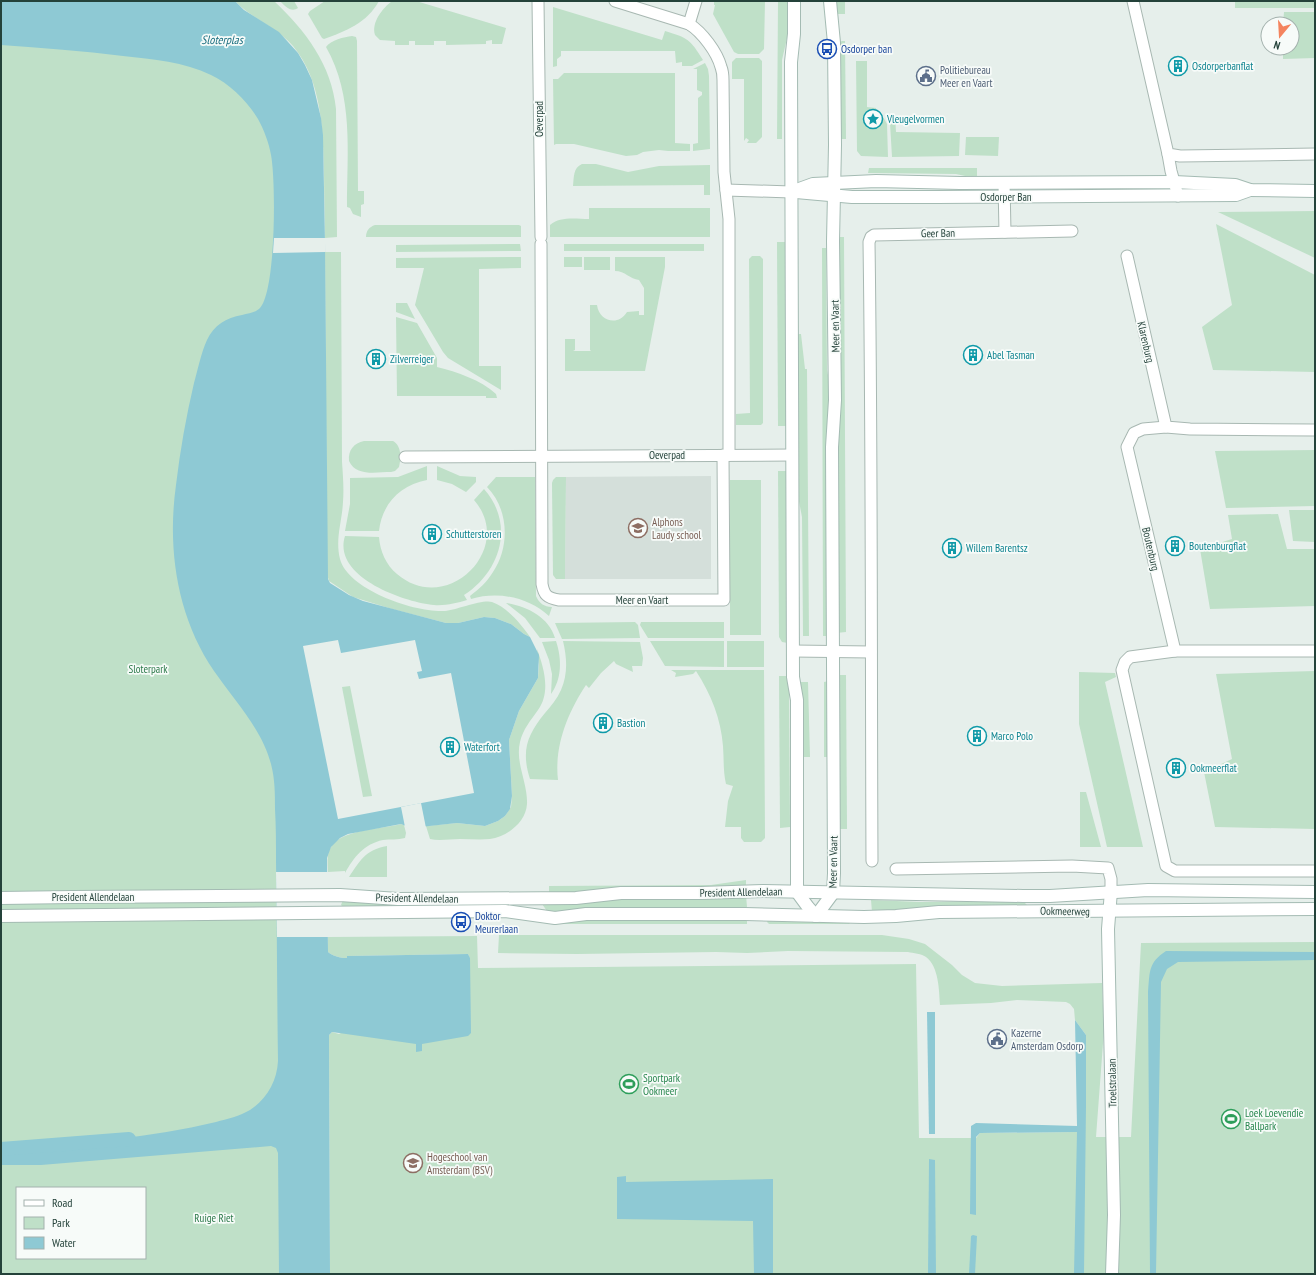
<svg xmlns="http://www.w3.org/2000/svg" width="1316" height="1275" font-family="'PT Sans Narrow',sans-serif">
  <rect width="100%" height="100%" fill="#e6efeb"/>
  <polygon fill="#d4dfda" points="711,476 711,579 565,579 566,477"/>
  <g fill="#bfe0c8" fill-rule="evenodd">
    <path d="M1 1H191L296 150 295 1274H1ZM17 1188H145V1258H17Z"/>
    <path d="M235 1H274C305 30 332 65 336 109L337 237 325 238C325 216 324 195 324 174 323 130 322 81 293 46 277 27 252 19 235 1Z"/>
    <path d="M280 1H294L298 8C291 13 285 6 280 1Z"/>
    <path d="M325 1H379C367 23 346 31 324 39L322 38 308 14 310 11Z"/>
    <path d="M392 1H416L506 28 502 44H492V40L486 41V44L446 45V41H434V45H415V41H409V45H395V41L380 40 375 35C371 22 383 8 392 1Z"/>
    <polygon points="717,1 765,1 764,49 759,54 738,54 734,52 713,14 715,5 714,5 714,2 717,2"/>
    <polygon points="778,1 787,1 787,38 782,60 782,139 777,139"/>
    <polygon points="834,1 845,1 845,14 835,14"/>
    <rect x="1235" y="1" width="80" height="7"/>
    <path d="M553 7 662 40 665 31C688 38 690 39 703 60L692 66H682V62L676 63 675 51H561V56L557 59V66L553 67Z"/>
    <polygon points="1284,12 1315,12 1315,58 1283,59 1283,48 1292,48 1292,24 1283,24"/>
    <path d="M352 36 356 37 357 41 358 191H364V204L361 205V217L353 214 350 208 347 207C347 152 354 96 326 47 331 40 344 37 352 36Z"/>
    <polygon points="842,41 845,41 846,139 839,139 837,43"/>
    <polygon points="736,58 759,58 762,61 762,137 756,143 747,143 749,140 746,138 744,141 744,79 732,79 732,62"/>
    <polygon points="856,61 867,61 867,107 876,108 876,115 882,115 887,124 888,157 861,156 857,151"/>
    <polygon points="705,63 708,69 709,76 710,149 693,151 693,144 698,143 698,98 702,95 702,92 697,90 697,69 693,69"/>
    <polygon points="564,73 675,73 675,143 690,144 690,151 668,151 659,150 643,152 637,155 626,156 574,144 556,144 554,145 553,79 558,79"/>
    <polygon points="887,114 895,115 896,132 960,133 959,156 892,157 890,123"/>
    <polygon points="966,137 999,137 998,156 965,155"/>
    <path d="M582 164H596L628 172 659 166 710 165V195H704V185L573 186C574 177 573 168 582 164Z"/>
    <polygon points="869,168 977,168 977,176 965,176 956,174 868,173"/>
    <path d="M589 208H710V237H550V225C560 216 576 219 589 219Z"/>
    <polygon points="1315,211 1315,258 1218,212"/>
    <polygon points="1216,224 1315,275 1315,372 1213,370 1202,327 1232,305"/>
    <path d="M375 225H519L521 226V237H366C366 231 369 227 375 225Z"/>
    <polygon points="840,237 844,237 846,632 836,633 836,447 840,389"/>
    <polygon points="777,242 788,242 789,426 778,426"/>
    <polygon points="520,244 521,251 396,252 396,245"/>
    <rect x="564" y="244" width="140" height="7"/>
    <polygon points="822,248 826,248 827,370 832,396 829,636 823,636"/>
    <path d="M325 252H341L342 462C343 476 344 489 343 502 342 522 335 539 340 559 348 590 416 613 445 611 456 610 483 599 492 602 507 607 522 625 530 637L524 634 511 624 495 618 484 617 458 623H446L392 609 353 597 329 581 327 574Z"/>
    <polygon points="752,256 760,256 763,259 763,423 761,425 736,425 736,414 750,413 749,259"/>
    <polygon points="521,257 521,268 479,269 479,366 501,366 501,390 448,358 443,352 415,305 424,268 396,268 396,258"/>
    <rect x="564" y="257" width="18" height="10"/>
    <rect x="584" y="257" width="26" height="13"/>
    <path d="M615 257H665V267L645 371H565V339H575V350L573 351H591L590 350V305H597C599 321 618 327 627 312L639 311V315H644V288L639 280C630 279 625 271 615 271Z"/>
    <polygon points="396,303 407,303 415,319 396,312"/>
    <path d="M396 317 417 323 437 358V367C457 372 481 380 496 394L497 398H486V396H397Z"/>
    <polygon points="795,334 801,334 805,369 807,369 809,636 803,636 802,517 797,491"/>
    <path d="M364 441H393C402 446 401 459 399 467L395 471 391 472C377 472 356 477 349 461 348 450 354 443 364 441Z"/>
    <polygon points="1315,450 1315,506 1226,508 1215,451"/>
    <path d="M427 466V480C400 485 382 504 379 531H345L350 504V478L398 477Z"/>
    <polygon points="437,466 460,476 476,477 476,482 466,492 452,484 437,480"/>
    <polygon points="778,471 789,471 788,643 782,642 779,637"/>
    <path d="M496 477H535L536 596C539 603 544 607 552 607L549 616C528 597 498 591 471 599L470 596C479 589 487 582 493 572 510 547 509 509 487 487Z"/>
    <polygon points="556,477 566,477 565,579 556,579 553,575 552,483 553,480"/>
    <rect x="730" y="480" width="31" height="155"/>
    <path d="M484 489C515 524 501 571 464 595L467 600C457 603 445 606 434 605 404 602 332 577 345 536L379 537C380 551 386 565 397 574 447 617 516 548 474 500Z"/>
    <polygon points="1289,510 1315,510 1315,542 1293,541"/>
    <polygon points="1278,514 1287,549 1315,549 1315,606 1210,609 1200,549 1232,539 1228,515"/>
    <path d="M506 603C526 606 549 617 555 638H540L525 618Z"/>
    <polygon points="635,622 638,625 640,638 562,639 555,623"/>
    <polygon points="641,622 724,622 724,638 648,638 640,625"/>
    <path d="M556 641C562 659 562 679 551 694L552 674 549 660 542 642Z"/>
    <path d="M563 641 640 642 643 658 642 666H632L633 672 616 664 614 661 601 673 589 688 586 685C568 712 554 746 558 780L530 779C521 751 527 735 545 713 551 706 557 699 561 690 568 674 567 658 563 641Z"/>
    <polygon points="650,641 724,641 724,667 665,666"/>
    <rect x="727" y="641" width="37" height="26"/>
    <path d="M537 649C544 668 551 692 538 710 531 720 523 729 520 742 515 763 528 783 527 804 526 822 507 837 490 839 480 840 470 839 460 839 450 839 439 841 430 839L426 826 457 823 485 826 498 821 505 816 511 807 512 796 509 740 519 711 538 678 539 665Z"/>
    <path d="M671 670H764L765 838 761 842H744L741 838V827H725L728 801 733 786 726 784C723 771 724 759 723 746 721 719 711 694 696 671L693 674 675 677 676 673Z"/>
    <polygon points="1315,671 1315,829 1215,827 1204,772 1232,759 1216,674"/>
    <polygon points="1079,672 1115,673 1116,677 1105,682 1143,847 1107,847 1079,724"/>
    <polygon points="836,675 846,675 847,829 838,829"/>
    <polygon points="779,676 789,676 790,827 780,828"/>
    <polygon points="829,681 830,757 824,757 824,682"/>
    <polygon points="798,682 808,682 810,757 803,757"/>
    <polygon points="350,686 372,796 363,797 342,687"/>
    <polygon points="1080,792 1086,792 1101,847 1080,847"/>
    <path d="M401 824 404 825 406 833 405 838C398 840 390 839 383 840 364 844 354 857 345 873V871L328 872C328 864 326 854 331 847 342 829 382 829 401 824Z"/>
    <path d="M387 846V877H349C360 861 365 850 387 846Z"/>
    <polygon points="746,880 746,886 549,895 549,886 711,885"/>
    <polygon points="746,895 747,907 586,908 559,914 547,911 542,904 621,897"/>
    <polygon points="343,900 493,903 493,908 344,908 341,905"/>
    <polygon points="871,900 921,902 1023,901 1029,907 872,912"/>
    <polygon points="768,920 851,922 849,924 769,924 767,922"/>
    <rect x="554" y="921" width="193" height="3"/>
    <path d="M499 935H882L909 939 925 944 952 965 962 975 975 983 1002 986 1102 983 1104 1030 1096 1137H1131L1141 943 1315 942V1274H330L329 1035 332 1032 339 1034 470 968V959L468 954 347 956V958C340 958 333 956 328 952V937L477 936 478 968 916 964 919 1138H976L980 1133 1077 1132 1086 1035 1075 1020 1074 1009 1070 1004 1066 1002 1017 1000 991 1003 940 1005C939 990 939 967 926 957 922 954 913 953 908 952L788 951 747 953 716 952 577 954 498 953Z"/>
  </g>
  <g fill="#8ec9d4" fill-rule="evenodd">
    <path d="M1 1H235L244 10 279 32 298 53 305 65 312 80 321 118 323 135 325 242 328 579 330 583 349 595 363 601 446 623H458L484 617 495 618 511 624 524 634 530 637 539 655 538 678 519 711 509 740 512 796 510 809 505 816 498 821 485 826 457 823 411 828 401 824 348 834 340 838 331 847 327 858 328 952C333 956 340 958 347 958V956L468 954 470 958 471 1033 468 1036 422 1044V1051L416 1052V1044L332 1032 329 1035 330 1274H279L278 1153 276 1148 271 1146 41 1165H1V1149C39 1152 79 1144 117 1139 150 1135 183 1130 216 1122 227 1119 240 1116 250 1110 267 1099 277 1081 278 1061 277 995 277 928 276 861 276 844 276 826 275 809 275 794 275 779 271 764 262 729 234 700 214 671 177 617 167 549 176 485 180 451 186 417 194 383 198 369 201 353 207 340 214 325 226 318 242 315 249 313 255 313 260 308 276 291 276 180 271 155 269 143 264 130 258 119 247 101 230 84 211 75 184 62 153 59 123 56 83 51 42 48 1 45ZM338 640 341 653 415 640 422 671 417 672 419 679 451 673 474 793 338 819 303 646Z"/>
    <path d="M1166 951 1315 952V960L1178 962 1167 969 1161 982 1156 1274H1150L1148 992C1150 971 1148 963 1166 951Z"/>
    <polygon points="927,1012 935,1012 935,1134 929,1134"/>
    <polygon points="1075,1020 1086,1035 1086,1106 1084,1274 1074,1274 1077,1132 980,1133 976,1137 976,1215 970,1214 971,1126 976,1123 1077,1126"/>
    <polygon points="929,1159 935,1160 936,1274 928,1274"/>
    <polygon points="626,1176 626,1182 773,1179 773,1274 754,1274 753,1221 617,1219 617,1177"/>
    <polygon points="973,1235 977,1236 975,1274 969,1274 971,1236"/>
  </g>
  <g fill="#e6efeb">
    <polygon points="274,238 325,238 325,252 273,253"/>
    <polygon points="421,803 426,828 411,830 405,827 401,807"/>
    <polygon points="276,872 328,872 328,937 277,937"/>
  </g>
  <g fill="none" stroke-linecap="round" stroke-linejoin="round">
    <polyline stroke="#8ec9d4" stroke-width="14" points="1,1149 129,1139"/>
    <g stroke="#a8b8b2" stroke-width="13">
      <g id="street">
        <polyline points="538,1 541,237"/>
        <path d="M615 1 689 24C702 32 717 52 721 67 723 72 723 76 723 80L724 172 729 219V455"/>
        <polyline points="1133,1 1168,154 1180,156 1315,154"/>
        <polyline points="689,24 696,1"/>
        <polyline points="1168,154 1171,171 1178,196"/>
        <polyline points="1004,183 1005,232"/>
        <polyline points="726,190 791,192"/>
        <path d="M541 244 542 584C544 595 547 598 559 600H724L723 455"/>
        <polyline points="1127,256 1166,427 1190,429 1315,430"/>
        <polyline points="1166,427 1143,429 1134,433 1127,447 1175,651 1315,651"/>
        <polyline points="405,457 792,455"/>
        <polyline points="793,651 871,652"/>
        <polyline points="1175,651 1130,657 1125,662 1122,670 1166,866 1175,871 1315,871"/>
        <path d="M872 861C871 655 872 448 869 242L871 237 874 235 1072 231"/>
        <polyline points="896,869 1072,866 1108,868 1111,879 1111,891"/>
      </g>
    </g>
    <g stroke="#a4bbb3" stroke-width="14">
      <g id="secondary">
        <polyline points="794,1 794,34 791,62 793,677 797,700 797,892 808,907 816,916"/>
        <polyline points="791,192 813,184 876,181 960,183 1174,182 1235,185 1250,190 1315,191"/>
        <polyline points="796,192 852,197 936,197 1236,195 1250,190"/>
        <polyline points="1111,891 1108,929 1114,1215 1112,1274"/>
        <polyline points="1,898 73,897 340,895 398,899 576,898 621,893 701,893 763,891 1023,896 1050,896 1148,890 1315,892"/>
        <polyline points="1,916 505,911 555,918 586,914 745,914 864,917 896,916 939,912 1315,909"/>
        <polyline points="816,916 833,893 834,873 832,447 835,400 833,241 835,145 834,43 830,1"/>
      </g>
    </g>
    <use href="#street" stroke="#fff" stroke-width="11"/>
    <use href="#secondary" stroke="#fff" stroke-width="12"/>
  </g>
  <defs>
    <g id="bus-ring" transform="scale(1)"><circle r="9.5" fill="#f7fbf9" stroke="#1a4fb4" stroke-width="1.5"/><path d="M-5-6H5V4H4V6H2V4H-2V6H-4V4H-5ZM-3.5-4V0h7V-4ZM-3.5 1.2v1.5H-2V1.2ZM2 1.2v1.5H3.5V1.2Z" fill="#1a4fb4"/></g>
    <g id="building-ring" transform="scale(1)"><circle r="9.5" fill="#f7fbf9" stroke="#0f9aa8" stroke-width="1.5"/><path d="M-4-6H4V6H1V3H-1V6H-4ZM-2.5-4.3h1.7v1.8h-1.7ZM.8-4.3h1.7v1.8H.8ZM-2.5-1h1.7V.8h-1.7ZM.8-1h1.7V.8H.8Z" fill="#0f9aa8"/></g>
    <g id="civic-ring" transform="scale(1)"><circle r="9.5" fill="#f7fbf9" stroke="#5c6f8a" stroke-width="1.5"/><path d="M-.6-6.5H3V-4.5H.6V-3L4-1V1h2V6H-6V1h2V-1L-.6-3ZM-1.2 2.5V6h2.4V2.5Z" fill="#5c6f8a"/></g>
    <g id="sight-ring" transform="scale(1)"><circle r="9.5" fill="#f7fbf9" stroke="#0f9aa8" stroke-width="1.5"/><path d="M0-6L1.8-2.2L6-1.7L2.9 1.2L3.7 5.4L0 3.3L-3.7 5.4L-2.9 1.2L-6-1.7L-1.8-2.2Z" fill="#0f9aa8"/></g>
    <g id="school-ring" transform="scale(1)"><circle r="9.5" fill="#f7fbf9" stroke="#8d6e63" stroke-width="1.5"/><path d="M0-5L7-2L0 1L-7-2ZM-4 1L0 2.5L4 1V4Q0 6-4 4Z" fill="#8d6e63"/></g>
    <g id="stadium-ring" transform="scale(1)"><circle r="9.5" fill="#f7fbf9" stroke="#2e9e5b" stroke-width="1.5"/><path d="M0-5a6.5 5 0 1 0 0 10a6.5 5 0 1 0 0-10ZM-3.5-1.8h7v3.6h-7Z" fill="#2e9e5b"/></g>
    <g id="university-ring" transform="scale(1)"><circle r="9.5" fill="#f7fbf9" stroke="#8d6e63" stroke-width="1.5"/><path d="M0-5L7-2L0 1L-7-2ZM-4 1L0 2.5L4 1V4Q0 6-4 4Z" fill="#8d6e63"/></g>
  </defs>
  <g fill-rule="evenodd">
    <use href="#bus-ring" x="827" y="49"/>
    <use href="#building-ring" x="1178" y="66"/>
    <use href="#civic-ring" x="926" y="76"/>
    <use href="#sight-ring" x="873" y="119"/>
    <use href="#building-ring" x="973" y="355"/>
    <use href="#building-ring" x="376" y="359"/>
    <use href="#school-ring" x="638" y="528"/>
    <use href="#building-ring" x="432" y="534"/>
    <use href="#building-ring" x="1175" y="546"/>
    <use href="#building-ring" x="952" y="548"/>
    <use href="#building-ring" x="603" y="723"/>
    <use href="#building-ring" x="977" y="736"/>
    <use href="#building-ring" x="450" y="747"/>
    <use href="#building-ring" x="1176" y="768"/>
    <use href="#bus-ring" x="461" y="922"/>
    <use href="#civic-ring" x="997" y="1039"/>
    <use href="#stadium-ring" x="629" y="1084"/>
    <use href="#stadium-ring" x="1231" y="1119"/>
    <use href="#university-ring" x="413" y="1163"/>
  </g>
  <g text-anchor="middle" dominant-baseline="central" stroke-width="3.5" stroke-linejoin="round" paint-order="stroke">
    <g font-size="11" fill="#164399" stroke="#f7fbf9" text-anchor="start">
      <text x="841" y="49">Osdorper ban</text>
      <text x="475" y="916">Doktor<tspan x="475" dy="13">Meurerlaan</tspan></text>
    </g>
    <g font-size="11" fill="#0d838f" stroke="#f7fbf9" text-anchor="start">
      <text x="1192" y="66">Osdorperbanflat</text>
      <text x="887" y="119">Vleugelvormen</text>
      <text x="987" y="355">Abel Tasman</text>
      <text x="390" y="359">Zilverreiger</text>
      <text x="446" y="534">Schutterstoren</text>
      <text x="1189" y="546">Boutenburgflat</text>
      <text x="966" y="548">Willem Barentsz</text>
      <text x="617" y="723">Bastion</text>
      <text x="991" y="736">Marco Polo</text>
      <text x="464" y="747">Waterfort</text>
      <text x="1190" y="768">Ookmeerflat</text>
    </g>
    <g font-size="11" fill="#4e5e75" stroke="#f7fbf9" text-anchor="start">
      <text x="940" y="70">Politiebureau<tspan x="940" dy="13">Meer en Vaart</tspan></text>
      <text x="1011" y="1033">Kazerne<tspan x="1011" dy="13">Amsterdam Osdorp</tspan></text>
    </g>
    <g font-size="11" fill="#24423a" stroke="#f7fbf9">
      <text transform="translate(539 119) rotate(-90)">Oeverpad</text>
      <text x="1006" y="197">Osdorper Ban</text>
      <text transform="translate(938 233) rotate(-1)">Geer Ban</text>
      <text transform="translate(835 326) rotate(-91)">Meer en Vaart</text>
      <text transform="translate(1146 342) rotate(77)">Klarenburg</text>
      <text x="667" y="455">Oeverpad</text>
      <text transform="translate(1151 549) rotate(77)">Boutenburg</text>
      <text x="642" y="600">Meer en Vaart</text>
      <text transform="translate(833 862) rotate(-89)">Meer en Vaart</text>
      <text transform="translate(741 892) rotate(-1)">President Allendelaan</text>
      <text x="93" y="897">President Allendelaan</text>
      <text transform="translate(417 898) rotate(1)">President Allendelaan</text>
      <text transform="translate(1065 911) rotate(1)">Ookmeerweg</text>
      <text transform="translate(1112 1083) rotate(-91)">Troelstralaan</text>
    </g>
    <g font-size="11" fill="#785e54" stroke="#f7fbf9" text-anchor="start">
      <text x="652" y="522">Alphons<tspan x="652" dy="13">Laudy school</tspan></text>
      <text x="427" y="1157">Hogeschool van<tspan x="427" dy="13">Amsterdam (BSV)</tspan></text>
    </g>
    <g font-size="11" fill="#2d7a4b" stroke="#f7fbf9">
      <text x="148" y="669">Sloterpark</text>
      <text x="214" y="1218">Ruige Riet</text>
    </g>
    <g font-size="11" fill="#27864d" stroke="#f7fbf9" text-anchor="start">
      <text x="643" y="1078">Sportpark<tspan x="643" dy="13">Ookmeer</tspan></text>
      <text x="1245" y="1113">Loek Loevendie<tspan x="1245" dy="13">Ballpark</tspan></text>
    </g>
    <g font-size="12" font-style="italic" fill="#1c6f80" stroke="#f7fbf9">
      <text x="222" y="39">Sloterplas</text>
    </g>
  </g>
  <rect width="1316" height="1275" fill="none" stroke="#24423a" stroke-width="4"/>
  <rect x="16" y="1187" width="130" height="72" fill="#f7fbf9" stroke="#a3b1ad"/>
  <rect x="24" y="1200" width="20" height="6" fill="#ffffff" stroke="#a3b1ad"/>
  <text x="52" y="1207" font-size="12" fill="#24423a">Road</text>
  <rect x="24" y="1217" width="20" height="12" fill="#bfe0c8" stroke="#a3b1ad"/>
  <text x="52" y="1227" font-size="12" fill="#24423a">Park</text>
  <rect x="24" y="1237" width="20" height="12" fill="#8ec9d4" stroke="#a3b1ad"/>
  <text x="52" y="1247" font-size="12" fill="#24423a">Water</text>
  <g transform="translate(1280 36) rotate(198)"><circle r="19" fill="#f7fbf9" stroke="#a3b1ad"/>
  <path d="M0-3L7 15L0 10L-7 15Z" fill="#f4845f"/>
  <text y="-6" font-size="11" font-weight="bold" text-anchor="middle" fill="#24423a">N</text>
  </g>
</svg>
